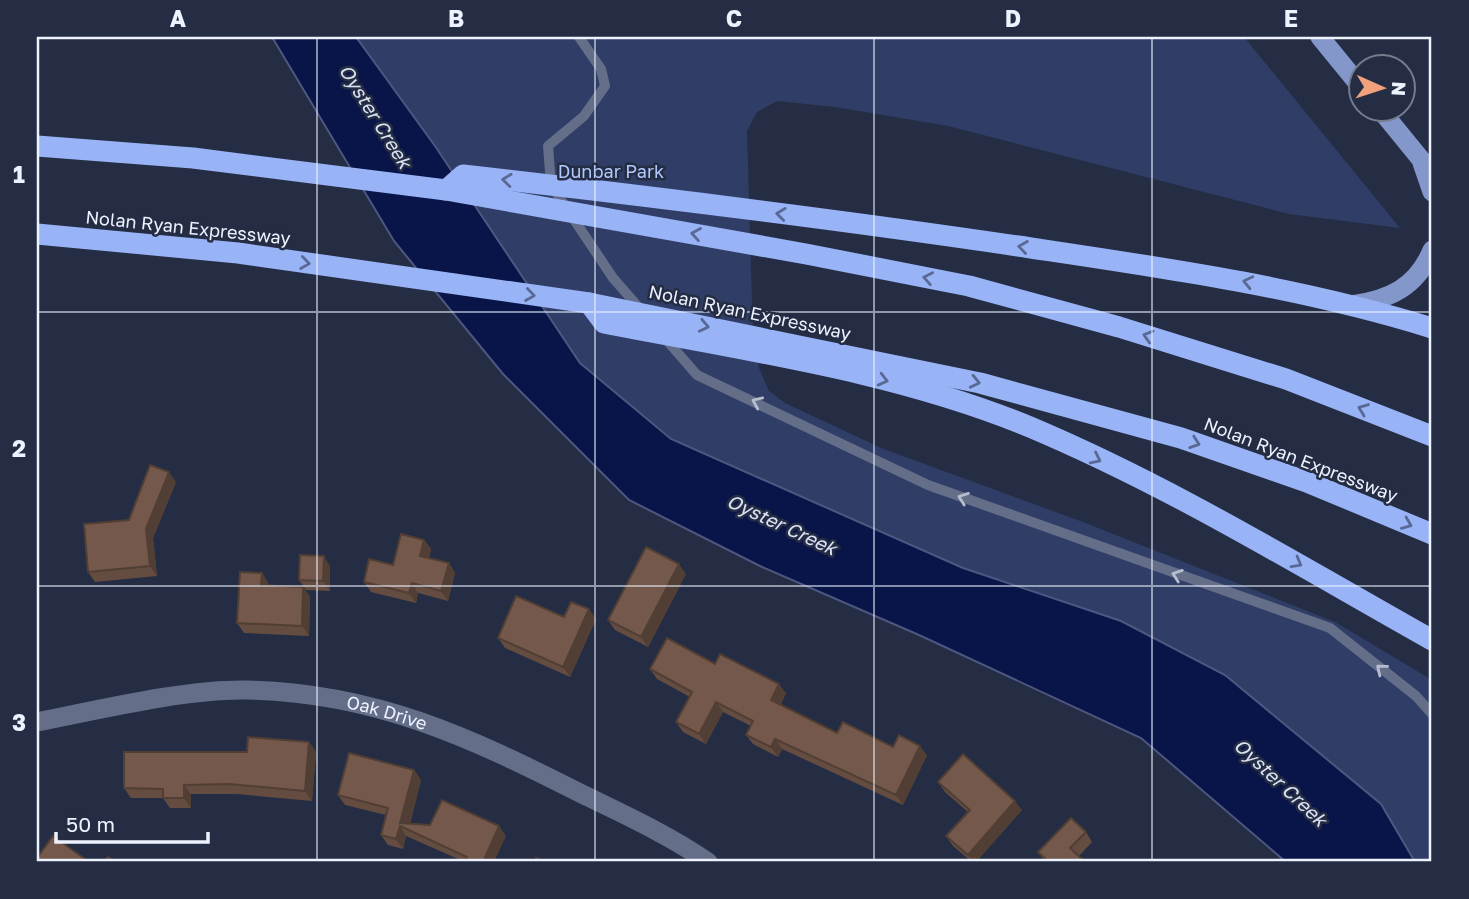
<svg xmlns="http://www.w3.org/2000/svg" width="1469" height="899" font-family="'Golos Text',sans-serif">
  <rect width="100%" height="100%" fill="#242d43"/>
  <polygon fill="#303e67" points="356,37 1244,37 1400,228 1289,214 948,126 835,107 777,101 757,112 747,131 753,339 759,368 769,391 785,403 881,448 1083,522 1335,622 1432,680 1432,862 1415,862 1381,804 1225,675 1121,621 963,568 671,439 580,363 435,146"/>
  <polygon fill="#091449" stroke="#4d5780" stroke-width="2" points="272,37 356,37 435,146 580,363 671,439 963,568 1121,621 1225,675 1381,804 1415,862 1286,862 1141,738 919,635 762,567 629,500 503,374 394,241"/>
  <g fill="none" stroke-linecap="round" stroke-linejoin="round">
    <g stroke="#646e88" stroke-width="10">
      <polyline points="579,37 601,69 605,86 584,116 548,146 551,185 613,278 641,310"/>
      <polyline points="663,336 697,375 928,485 1330,628 1416,696 1432,714"/>
    </g>
    <path stroke="#646e88" stroke-width="19" id="s1" d="M37 722C98 710 185 689 246 690 375 692 471 738 582 794 625 815 669 835 708 862"/>
    <g stroke="#8497cb" stroke-width="19">
      <polyline points="1320,37 1360,86"/>
      <polyline points="1379,108 1432,173"/>
      <polyline points="1422,163 1432,192"/>
      <path d="M1351 305C1389 300 1417 287 1432 250"/>
    </g>
    <g stroke="#99b3f7" stroke-width="21">
      <polyline points="37,146 193,158 446,190 806,254 969,286 1119,327 1286,379 1432,436"/>
      <path d="M446 190 463 175C648 196 834 219 1018 246 1158 267 1297 286 1432 328"/>
      <polyline points="37,234 238,253 589,303 980,383 1181,438 1307,482 1432,534"/>
      <path d="M589 303 604 323C746 351 895 371 1030 427 1170 486 1300 566 1432 640"/>
    </g>
  </g>
  <g fill="#644c40">
    <polygon points="176,482 153,538 157,576 95,582 88,572 129,520"/>
    <polygon points="424,540 431,549 429,558 449,563 455,573 448,601 418,593 416,603 371,592 364,582 393,565"/>
    <polygon points="330,566 330,591 306,590 299,580"/>
    <polygon points="262,573 268,583 268,585 303,587 310,597 309,636 244,633 237,623"/>
    <polygon points="686,574 648,647 615,630 608,620"/>
    <polygon points="564,617 596,619 570,677 505,648 498,638"/>
    <polygon points="715,664 786,693 781,704 837,733 927,755 903,805 782,749 778,757 753,744 746,735 751,726 723,712 706,744 683,732 676,722 690,697 657,679 650,669"/>
    <polygon points="309,742 316,752 312,801 236,794 191,794 191,808 170,808 163,798 131,798 124,788 247,752"/>
    <polygon points="414,770 421,780 410,824 506,836 465,862 406,836 403,849 388,845 381,835 386,815 345,805 338,795"/>
    <polygon points="938,782 1022,810 976,862 972,862 953,846 946,836 968,812 945,792"/>
    <polygon points="1086,832 1092,842 1079,856 1085,862 1045,862 1038,852"/>
  </g>
  <g fill="#513e34">
    <polygon points="169,472 176,482 153,538 157,576 150,566 146,529"/>
    <polygon points="424,540 431,549 427,566 420,556"/>
    <polygon points="324,556 330,566 330,591 323,581"/>
    <polygon points="449,563 455,573 448,601 441,591"/>
    <polygon points="679,564 686,574 648,647 641,637"/>
    <polygon points="262,573 268,583 268,595 261,585"/>
    <polygon points="412,583 418,593 416,603 409,593"/>
    <polygon points="303,587 310,597 309,636 302,626"/>
    <polygon points="589,609 596,619 570,677 563,667"/>
    <polygon points="779,684 786,693 778,709 771,700"/>
    <polygon points="716,702 723,712 706,744 699,734"/>
    <polygon points="775,739 782,749 778,757 771,747"/>
    <polygon points="309,742 316,752 312,801 305,791"/>
    <polygon points="920,746 927,755 903,805 896,795"/>
    <polygon points="414,770 421,780 408,830 400,823"/>
    <polygon points="184,785 191,794 191,808 184,798"/>
    <polygon points="1015,801 1022,810 976,862 973,862 968,855"/>
    <polygon points="400,826 406,836 403,849 396,839"/>
    <polygon points="499,826 506,836 494,862 483,862"/>
  </g>
  <g fill="#74584b" stroke="#513e34" stroke-width="2">
    <polygon points="150,465 169,472 146,529 150,566 88,572 84,524 129,520"/>
    <polygon points="401,534 424,540 420,556 449,563 441,591 412,583 409,593 364,582 369,559 393,565"/>
    <polygon points="646,547 679,564 641,637 608,620"/>
    <polygon points="300,555 324,556 323,581 299,580"/>
    <polygon points="240,572 262,573 261,585 303,587 302,626 237,623"/>
    <polygon points="516,596 564,617 571,602 589,609 563,667 498,638"/>
    <polygon points="667,638 715,664 720,654 779,684 771,700 837,733 843,722 893,747 899,735 920,746 896,795 775,739 771,747 746,735 753,721 716,702 699,734 676,722 692,692 650,669"/>
    <polygon points="248,737 309,742 305,791 229,784 184,785 184,798 163,798 163,789 124,788 124,752 247,752"/>
    <polygon points="349,753 414,770 400,823 430,825 442,800 499,826 483,862 465,862 467,857 400,826 396,839 381,835 388,808 338,795"/>
    <polygon points="963,754 1015,801 968,855 946,836 970,810 938,782"/>
    <polygon points="1071,818 1086,832 1070,848 1085,862 1047,862 1048,861 1038,852"/>
    <polygon points="53,836 89,862 37,862 37,858"/>
    <polygon points="108,857 115,862 104,862"/>
    <polygon points="536,858 546,862 535,862"/>
  </g>
  <defs><path id="oneway-chevron" d="M-2-3.5L2.5 0L-2 3.5" fill="none" stroke-width="1.6" stroke-linecap="round" stroke-linejoin="round" transform="scale(1.75)"/></defs>
  <g stroke="#596994">
    <use href="#oneway-chevron" transform="translate(507 180) rotate(-174)"/>
    <use href="#oneway-chevron" transform="translate(781 214) rotate(-173)"/>
    <use href="#oneway-chevron" transform="translate(696 234) rotate(-170)"/>
    <use href="#oneway-chevron" transform="translate(1023 247) rotate(-172)"/>
    <use href="#oneway-chevron" transform="translate(305 263) rotate(8)"/>
    <use href="#oneway-chevron" transform="translate(928 278) rotate(-169)"/>
    <use href="#oneway-chevron" transform="translate(1248 282) rotate(-167)"/>
    <use href="#oneway-chevron" transform="translate(530 295) rotate(8)"/>
    <use href="#oneway-chevron" transform="translate(704 326) rotate(12)"/>
    <use href="#oneway-chevron" transform="translate(1148 336) rotate(-163)"/>
    <use href="#oneway-chevron" transform="translate(883 380) rotate(14)"/>
    <use href="#oneway-chevron" transform="translate(975 382) rotate(13)"/>
    <use href="#oneway-chevron" transform="translate(1363 409) rotate(-159)"/>
    <use href="#oneway-chevron" transform="translate(1195 443) rotate(19)"/>
    <use href="#oneway-chevron" transform="translate(1096 459) rotate(26)"/>
    <use href="#oneway-chevron" transform="translate(1407 524) rotate(22)"/>
    <use href="#oneway-chevron" transform="translate(1297 563) rotate(30)"/>
  </g>
  <g stroke="#b6bdcf">
    <use href="#oneway-chevron" transform="translate(757 402) rotate(-156)"/>
    <use href="#oneway-chevron" transform="translate(963 498) rotate(-160)"/>
    <use href="#oneway-chevron" transform="translate(1177 575) rotate(-161)"/>
    <use href="#oneway-chevron" transform="translate(1381 669) rotate(-141)"/>
  </g>
  <path fill="none" stroke="#edf2ff" stroke-width="2" stroke-opacity="0.55" d="M317 37V862M595 37V862M874 37V862M1152 37V862M37 312H1432M37 586H1432"/>
  <g text-anchor="middle" dominant-baseline="central" stroke-width="5" stroke-linejoin="round" paint-order="stroke">
    <g font-size="18" fill="#b2c7fb" stroke="#242d43">
      <text x="611" y="171">Dunbar Park</text>
    </g>
    <g font-size="18" fill="#edf2ff" stroke="#242d43">
      <text transform="translate(188 227) rotate(6)">Nolan Ryan Expressway</text>
      <text transform="translate(750 312) rotate(12)">Nolan Ryan Expressway</text>
      <text transform="translate(1301 459) rotate(21)">Nolan Ryan Expressway</text>
      <text stroke="none"><textPath href="#s1" startOffset="355">Oak Drive</textPath></text>
    </g>
    <g font-size="19" font-style="italic" fill="#dae1f3" stroke="#242d43">
      <text transform="translate(376 116) rotate(58)">Oyster Creek</text>
      <text transform="translate(782 524) rotate(25)">Oyster Creek</text>
      <text transform="translate(1281 782) rotate(43)">Oyster Creek</text>
    </g>
  </g>
  <rect width="1469" height="899" fill="none" stroke="#242d43" stroke-width="77"/>
  <g transform="translate(1382 88) rotate(93)"><circle r="33" fill="#242d43" stroke="#747c8e" stroke-width="2"/>
  <path d="M0-5L12 26L0 18L-12 26Z" fill="#f1a17c"/>
  <text y="-10" font-size="19" font-weight="bold" text-anchor="middle" fill="#edf2ff">N</text>
  </g>
  <path d="M56 832v10h152v-10" fill="none" stroke="#edf2ff" stroke-width="3.5"/>
  <text x="66" y="832" font-size="21" fill="#edf2ff" stroke="#242d43" stroke-width="5" paint-order="stroke">50 m</text>
  <rect x="38" y="38" width="1392" height="822" fill="none" stroke="#edf2ff" stroke-width="2.5"/>
  <g font-size="23" text-anchor="middle" font-weight="bold" fill="#edf2ff">
    <text x="178" y="27">A</text>
    <text x="456" y="27">B</text>
    <text x="734" y="27">C</text>
    <text x="1013" y="27">D</text>
    <text x="1291" y="27">E</text>
    <text x="19" y="183">1</text>
    <text x="19" y="457">2</text>
    <text x="19" y="731">3</text>
  </g>
</svg>
